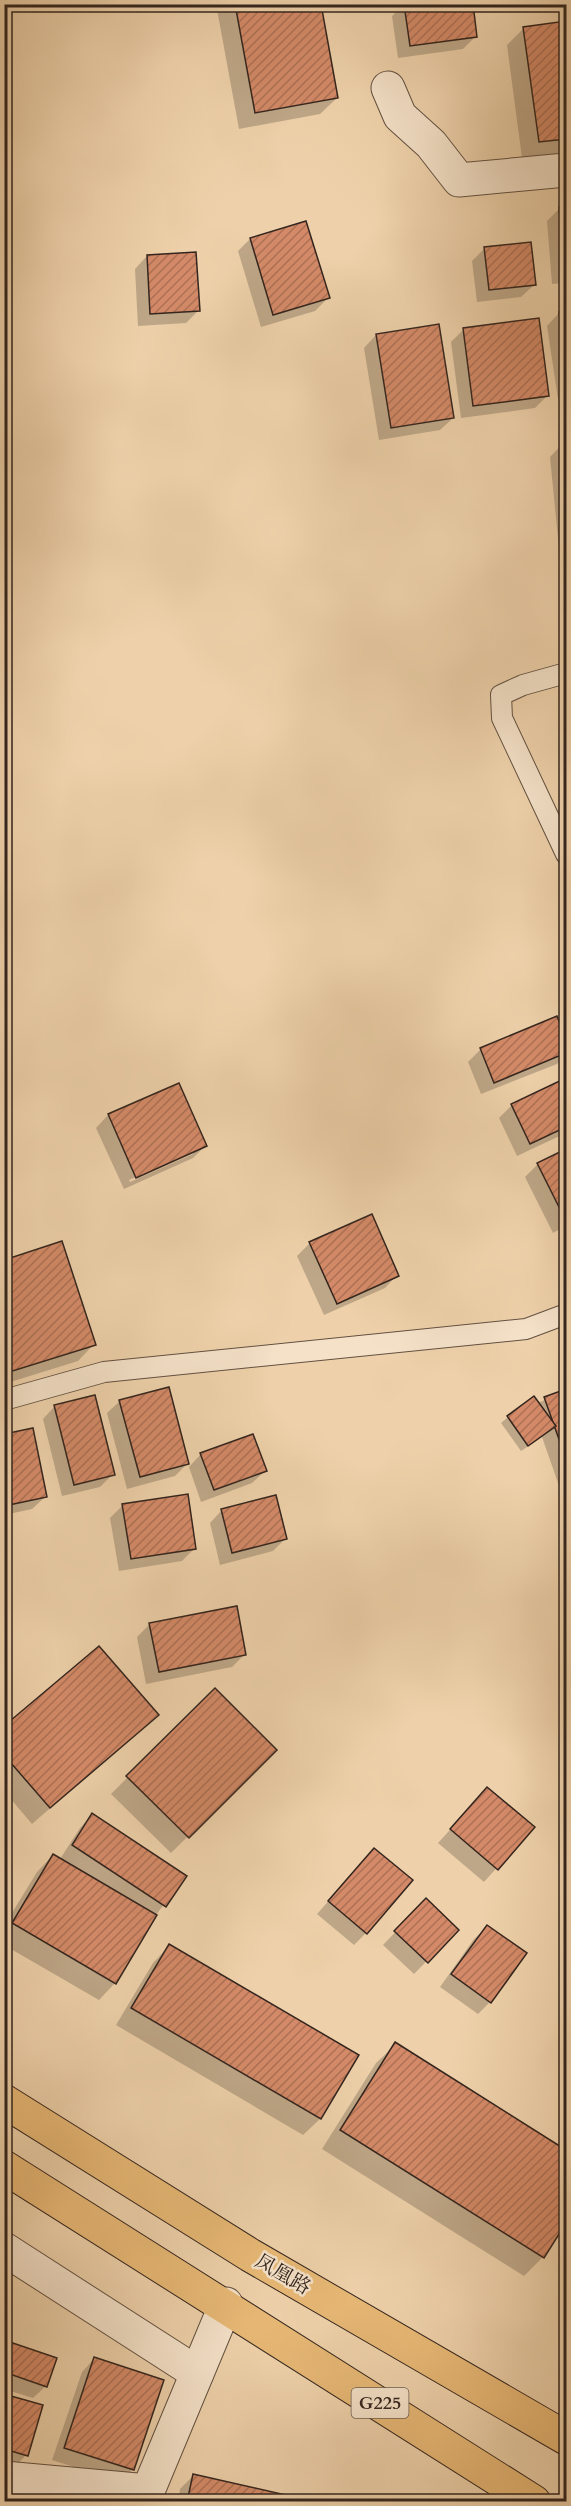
<svg xmlns="http://www.w3.org/2000/svg" width="571" height="2506" font-family="Cardo,'Noto Serif SC',serif">
  <defs>
    <pattern id="building-hatch" width="6" height="6" patternUnits="userSpaceOnUse" patternTransform="scale(1.5)"><rect width="6" height="6" fill="#d48a68"/><path d="M-1 1l2-2M0 6l6-6M5 7l2-2" fill="none" stroke="#ad7155"/></pattern>
  </defs>
  <rect width="100%" height="100%" fill="#eed1aa"/>
  <filter id="stains"><feTurbulence type="fractalNoise" baseFrequency=".00333" numOctaves="4"/><feColorMatrix values="0 0 0 0 .2 0 0 0 0 .09 0 0 0 0 .02 0 0 0 .5 -.17"/></filter>
  <radialGradient id="worn" r=".72"><stop offset=".6" stop-color="#630" stop-opacity="0"/><stop offset="1" stop-color="#630" stop-opacity=".3"/></radialGradient>
  <g fill="#0003" fill-rule="evenodd">
    <polygon points="216,4 320,4 337,98 320,114 239,129"/>
    <polygon points="404,4 471,4 476,36 463,49 398,58 392,16"/>
    <polygon points="566,22 566,153 522,158 507,45 524,28"/>
    <polygon points="560,208 566,208 566,283 552,284 547,221"/>
    <polygon points="250,239 328,298 315,311 261,327 238,251"/>
    <polygon points="485,248 534,285 521,297 477,302 472,261"/>
    <polygon points="147,256 199,310 186,323 138,326 135,269"/>
    <polygon points="566,312 566,397 558,399 547,326 559,313"/>
    <polygon points="464,329 547,396 535,408 461,418 451,342"/>
    <polygon points="376,335 453,418 440,430 379,440 364,348"/>
    <polygon points="566,440 566,620 550,457"/>
    <polygon points="556,1018 566,1044 566,1054 557,1064 481,1094 468,1062 481,1049"/>
    <polygon points="566,1080 566,1133 517,1156 499,1118 512,1105"/>
    <path d="M178 1085 206 1145 193 1158 124 1189 96 1128 108 1115ZM193 1151V1154L130 1182 129 1180Z"/>
    <polygon points="566,1150 566,1226 553,1233 525,1177 538,1164"/>
    <polygon points="310,1243 397,1275 385,1288 324,1315 297,1256"/>
    <polygon points="4,1261 94,1344 78,1361 4,1384"/>
    <polygon points="566,1390 566,1499 564,1500 542,1437 521,1451 501,1423 508,1417"/>
    <polygon points="120,1401 188,1463 175,1476 127,1489 107,1413"/>
    <polygon points="55,1406 113,1474 100,1487 62,1496 43,1419"/>
    <polygon points="4,1436 45,1497 32,1509 4,1515"/>
    <polygon points="201,1454 265,1471 252,1483 201,1502 189,1467"/>
    <polygon points="123,1505 195,1548 182,1561 119,1571 110,1518"/>
    <polygon points="222,1510 286,1538 273,1551 220,1565 210,1523"/>
    <polygon points="150,1624 245,1654 232,1667 146,1684 137,1637"/>
    <polygon points="215,1690 275,1750 171,1853 111,1794"/>
    <polygon points="157,1715 32,1824 4,1791 4,1728"/>
    <polygon points="487,1789 533,1828 484,1882 438,1843"/>
    <polygon points="92,1815 185,1876 156,1915 115,1983 99,2000 4,1945 4,1926 37,1872 53,1855 60,1859 80,1828"/>
    <polygon points="374,1850 366,1933 354,1945 317,1914"/>
    <polygon points="426,1900 457,1930 414,1974 383,1945"/>
    <polygon points="487,1927 490,2002 478,2014 440,1987 474,1939"/>
    <polygon points="169,1946 357,2056 320,2119 303,2135 116,2025 153,1963"/>
    <polygon points="396,2044 566,2152 566,2220 543,2257 524,2276 322,2149 376,2063"/>
    <polygon points="566,2275 566,2294 558,2288"/>
    <polygon points="4,2341 46,2386 33,2398 4,2389"/>
    <polygon points="94,2359 162,2381 132,2470 120,2482 52,2460 82,2372"/>
    <polygon points="4,2396 26,2455 14,2468 4,2465"/>
    <polygon points="193,2476 283,2502 178,2502 180,2489"/>
  </g>
  <g fill="url(#building-hatch)" stroke="#33251e" stroke-width="1.5">
    <polygon points="235,4 321,4 338,98 255,113"/>
    <polygon points="404,4 473,4 477,37 410,46"/>
    <polygon points="566,21 566,139 539,142 523,27"/>
    <polygon points="566,206 566,272 564,272 559,207"/>
    <polygon points="306,221 330,298 273,315 250,238"/>
    <polygon points="531,242 536,285 489,290 484,247"/>
    <polygon points="196,252 200,311 150,314 147,255"/>
    <polygon points="566,311 566,364 559,312"/>
    <polygon points="539,318 549,396 473,406 463,328"/>
    <polygon points="439,324 454,418 391,428 376,334"/>
    <polygon points="557,1016 566,1040 566,1053 494,1083 480,1048"/>
    <polygon points="566,1078 566,1127 530,1144 511,1104"/>
    <polygon points="179,1083 207,1146 136,1178 108,1114"/>
    <polygon points="566,1149 566,1221 537,1163"/>
    <polygon points="372,1214 399,1276 337,1304 309,1242"/>
    <polygon points="62,1241 96,1345 6,1373 4,1260"/>
    <polygon points="169,1387 189,1464 140,1477 119,1400"/>
    <polygon points="566,1389 566,1459 544,1397"/>
    <polygon points="95,1395 115,1475 74,1485 54,1405"/>
    <polygon points="534,1396 556,1426 528,1446 507,1416"/>
    <polygon points="33,1428 47,1497 4,1506 4,1434"/>
    <polygon points="253,1434 267,1471 214,1490 200,1453"/>
    <polygon points="188,1494 196,1549 131,1559 122,1504"/>
    <polygon points="276,1495 287,1539 232,1553 221,1509"/>
    <polygon points="237,1606 246,1655 159,1672 149,1623"/>
    <polygon points="99,1646 159,1715 50,1808 4,1755 4,1726"/>
    <polygon points="215,1688 277,1750 189,1838 126,1776"/>
    <polygon points="487,1787 535,1827 498,1870 450,1829"/>
    <polygon points="92,1813 187,1876 166,1907 72,1845"/>
    <polygon points="374,1848 413,1880 367,1934 328,1901"/>
    <polygon points="53,1854 157,1915 116,1984 12,1923"/>
    <polygon points="426,1898 459,1930 428,1963 394,1931"/>
    <polygon points="487,1925 527,1953 491,2003 451,1974"/>
    <polygon points="169,1944 359,2055 321,2119 131,2008"/>
    <polygon points="395,2042 566,2150 566,2223 544,2258 340,2130"/>
    <polygon points="4,2340 57,2358 47,2387 4,2372"/>
    <polygon points="94,2357 164,2380 134,2470 64,2448"/>
    <polygon points="4,2394 43,2405 28,2456 4,2449"/>
    <polygon points="193,2474 286,2495 285,2502 187,2502"/>
  </g>
  <g fill="none" stroke-linecap="round" stroke-linejoin="round">
    <g stroke="#625041" stroke-width="22">
      <g id="service">
        <polyline points="566,673 523,685 501,695 502,718 566,854"/>
        <polyline points="4,1400 104,1372 526,1329 566,1314"/>
      </g>
    </g>
    <g stroke="#625041" stroke-width="35">
      <g id="minor">
        <polyline points="388,88 400,116 431,144 459,180 566,170"/>
        <polyline points="4,2249 197,2373"/>
        <polyline points="4,2478 148,2491 226,2304"/>
      </g>
    </g>
    <g stroke="#33251e" stroke-width="35">
      <g id="trunk">
        <polyline points="4,2101 250,2255 566,2438"/>
        <polyline points="4,2167 534,2502"/>
      </g>
    </g>
    <use href="#service" stroke="#f4e1c8" stroke-width="20"/>
    <use href="#minor" stroke="#f4e1c8" stroke-width="33"/>
    <use href="#trunk" stroke="#e7b875" stroke-width="33"/>
  </g>
  <g text-anchor="middle" dominant-baseline="central" stroke-width="5" stroke-linejoin="round" paint-order="stroke">
    <rect fill="#f4e1c8" stroke="#6d5d51" stroke-width="1.5" x="351.5" y="2388" width="57" height="30" rx="4.5"/>
    <g font-size="18" font-weight="bold" fill="#33251e">
      <text x="380" y="2403">G225</text>
    </g>
    <g font-size="20" fill="#33251e" stroke="#f4e1c8">
      <text transform="translate(283 2274) rotate(30)">凤凰路</text>
    </g>
  </g>
  <rect width="571" height="2506" fill="none" stroke="#eed1aa" stroke-width="24"/>
  <rect x="6" y="6" width="559" height="2494" fill="none" stroke="#33251e" stroke-width="3"/>
  <rect x="12" y="12" width="547" height="2482" fill="none" stroke="#33251e" stroke-width="1.5"/>
  <rect width="100%" height="100%" filter="url(#stains)"/>
  <rect width="100%" height="100%" fill="url(#worn)"/>
</svg>
